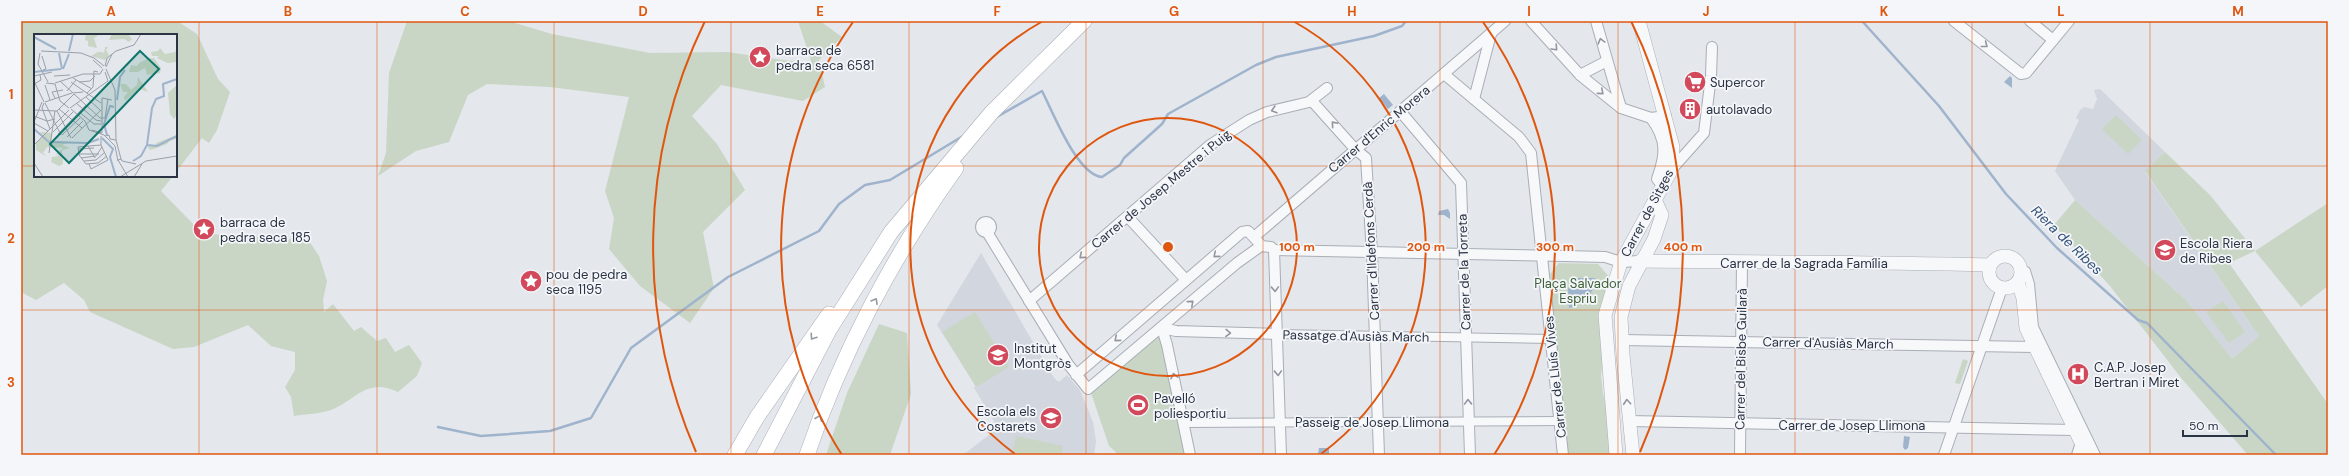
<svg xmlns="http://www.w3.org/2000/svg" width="2349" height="476" font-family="'DM Sans',sans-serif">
  <rect width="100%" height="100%" fill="#e4e7ec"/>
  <g fill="#d2d6de">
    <polygon points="2100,89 2165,152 2145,172 2259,336 2232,359 2187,301 2075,200 2055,171 2079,120 2076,118 2080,110 2084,107 2093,109 2097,99 2094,90"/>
    <polygon points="981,253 1054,378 1059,382 1067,375 1080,390 1093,422 1096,441 1094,455 963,455 998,428 974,388 976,386 937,325"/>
  </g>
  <g fill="#c9d6c5">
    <path d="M21 21H177L197 34 218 79 230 92 217 130 209 143 202 138 176 172V35H35V176H173L161 191 198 229 208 234 262 237 284 242 296 236 311 244 319 256 327 281 323 300 324 312 333 304 354 331 361 327 377 341 386 338 395 352 409 345 422 363 417 376 398 392C366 377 357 400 331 410 320 414 305 414 294 416L291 397 285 387 295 370V352L271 346 248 325 194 347 173 349 90 312 84 300 64 283 36 300 21 292Z"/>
    <polygon points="407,21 508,21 552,34 650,53 727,52 812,64 798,21 820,21 842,37 819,60 825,87 803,101 721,85 692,116 717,144 745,190 703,232 714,288 690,323 640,286 609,249 614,218 605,191 629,97 550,87 487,84 468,95 449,142 416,151 378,176 386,153 389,73"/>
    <polygon points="2116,115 2142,140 2128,154 2102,129"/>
    <polygon points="2165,152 2210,195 2255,251 2328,203 2328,286 2301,307 2255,251 2229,263 2328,404 2328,455 2248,455 2182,379 2110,286 2054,225 2075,200 2187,301 2232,359 2259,336 2145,171"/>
    <polygon points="1559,263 1598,264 1610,278 1601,376 1603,394 1609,420 1612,455 1567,455 1550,274"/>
    <polygon points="2223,301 2245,332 2229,343 2206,312"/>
    <polygon points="975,312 1009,367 976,387 942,332"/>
    <polygon points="879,324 907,333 911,394 890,455 826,455 847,393"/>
    <polygon points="1162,328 1188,455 1119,455 1109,446 1089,387"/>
    <polygon points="1963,359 1968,361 1960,384 1955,383"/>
    <polygon points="1016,436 1063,446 1061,455 1012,455"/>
  </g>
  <g fill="#9fb4cc">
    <polygon points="2010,76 2012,78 2012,88 2004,82"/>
    <polygon points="1384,94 1393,105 1388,109 1379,98"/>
    <polygon points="1448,209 1450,213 1450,219 1444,215 1438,215 1439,211"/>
    <path d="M1574 278H1595C1594 294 1585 305 1569 308L1568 289Z"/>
    <polygon points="1904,436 1910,437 1908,448 1905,450 1903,447"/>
    <polygon points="1319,448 1329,448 1329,454 1318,454"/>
  </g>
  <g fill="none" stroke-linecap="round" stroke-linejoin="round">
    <g stroke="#9fb4cc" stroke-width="2.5">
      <polyline points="1862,21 1939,106 2006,194 2057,248 2138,320 2147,323 2276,455"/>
      <path d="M995 118 1042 91C1053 112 1077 175 1102 177L1120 165 1124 158 1162 124 1168 114 1256 65 1276 57 1374 36 1402 26 1406 21"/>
      <polyline points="438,427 481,436 550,431 591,418 631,348 728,277 819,231 839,204 865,185 890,180 963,136"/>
    </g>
    <g stroke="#a9aeb7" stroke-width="10">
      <g id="pedestrian">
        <polyline points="2026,271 2030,284 2034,327 2096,455"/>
        <polyline points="1277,334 1551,339"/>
        <polyline points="1184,423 1560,421"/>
      </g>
    </g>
    <g stroke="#a9aeb7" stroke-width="12">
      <g id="minor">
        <polyline points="1531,21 1580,75 1621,108 1651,118 1666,116"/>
        <polyline points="1596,21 1621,108"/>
        <polyline points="1954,21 2021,74 2026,73 2069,21"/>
        <polyline points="2030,21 2053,40"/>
        <polyline points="1444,74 1519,137 1531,153 1563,455"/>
        <polyline points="1580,75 1607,61"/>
        <polyline points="1474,99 1491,34"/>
        <polyline points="1312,101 1355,149 1366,158 1372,253 1379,455"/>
        <polyline points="1400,111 1461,183 1470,455"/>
        <path d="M1651 118C1667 140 1666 154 1657 179L1663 187"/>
        <polyline points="1672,169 1704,133 1711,76 1712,47"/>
        <polyline points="1128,217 1186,280"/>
        <circle cx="986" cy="227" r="5"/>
        <polyline points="987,232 1068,364 1088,389 1237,263 1258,248 1260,244 1248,231 1242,232 1076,375"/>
        <polyline points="1254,237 1505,21"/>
        <polyline points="1260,246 1271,247 1274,250 1565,256 1605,257 1621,262 1640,261"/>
        <polyline points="1274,250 1281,455"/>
        <polyline points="1029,301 1210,145 1249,120 1267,112 1309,102 1327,88"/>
        <polyline points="1162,328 1167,345 1190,455"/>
        <polyline points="1162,328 1176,331 1277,334"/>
        <polyline points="1622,340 2034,347"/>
        <polyline points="1629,421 2075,430"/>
        <polyline points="1740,455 1742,263"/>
        <polyline points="1944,455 2002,288"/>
        <polyline points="2077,455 2081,443"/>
      </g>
    </g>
    <g stroke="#a9aeb7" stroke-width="14">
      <g id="tertiary">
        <circle cx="2005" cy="272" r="16"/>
        <path d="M1640 261C1757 262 1873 262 1990 265"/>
        <polyline points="2018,282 2023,298 2026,328 2087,455"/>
        <polyline points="1616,455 1605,315 1621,262 1672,169 1673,147 1639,21"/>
        <polyline points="1633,455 1623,355 1621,317 1629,286 1654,239 1662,215 1656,202"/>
      </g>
    </g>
    <g stroke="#a9aeb7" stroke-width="16">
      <g id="secondary">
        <polyline points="735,455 757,417 829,314"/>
        <polyline points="764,455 829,330 891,232 992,112 1084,21"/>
        <path d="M807 455C841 354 894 254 956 168"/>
      </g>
    </g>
    <use href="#pedestrian" stroke="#f7f8fa" stroke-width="8"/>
    <use href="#minor" stroke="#f7f8fa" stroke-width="10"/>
    <use href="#tertiary" stroke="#f7f8fa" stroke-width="13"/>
    <use href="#secondary" stroke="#fff" stroke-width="15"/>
  </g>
  <defs><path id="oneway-chevron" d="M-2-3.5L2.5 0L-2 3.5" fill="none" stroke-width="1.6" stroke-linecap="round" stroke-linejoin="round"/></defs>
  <g stroke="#9196a0">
    <use href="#oneway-chevron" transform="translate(1601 41) rotate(-105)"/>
    <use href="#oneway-chevron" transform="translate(1985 45) rotate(38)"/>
    <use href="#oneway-chevron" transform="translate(1555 48) rotate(47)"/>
    <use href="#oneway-chevron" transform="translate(1601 92) rotate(40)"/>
    <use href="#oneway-chevron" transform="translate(1274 110) rotate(164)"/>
    <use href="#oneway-chevron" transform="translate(1334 124) rotate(-131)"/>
    <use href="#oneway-chevron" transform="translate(1216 255) rotate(139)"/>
    <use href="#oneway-chevron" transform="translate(1082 256) rotate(140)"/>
    <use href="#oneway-chevron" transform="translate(1275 289) rotate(88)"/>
    <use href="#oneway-chevron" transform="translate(1191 303) rotate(-41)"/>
    <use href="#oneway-chevron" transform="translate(1228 333) rotate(1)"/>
    <use href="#oneway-chevron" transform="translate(1117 339) rotate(139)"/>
    <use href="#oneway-chevron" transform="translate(1278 373) rotate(88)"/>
    <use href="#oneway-chevron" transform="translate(1174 376) rotate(-102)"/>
    <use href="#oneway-chevron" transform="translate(1468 402) rotate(-92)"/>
    <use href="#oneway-chevron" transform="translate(1627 402) rotate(-95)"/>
  </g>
  <g stroke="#959aa2">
    <use href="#oneway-chevron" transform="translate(875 301) rotate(-60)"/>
    <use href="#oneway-chevron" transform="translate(813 337) rotate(124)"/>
    <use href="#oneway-chevron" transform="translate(819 418) rotate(-68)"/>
  </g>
  <path fill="none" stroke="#df570f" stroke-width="1" stroke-opacity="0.55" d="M199 21V455M377 21V455M554 21V455M731 21V455M909 21V455M1086 21V455M1263 21V455M1440 21V455M1618 21V455M1795 21V455M1972 21V455M2150 21V455M21 166H35M176 166H2328M21 310H2328"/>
  <g fill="none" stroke="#df570f" stroke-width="2">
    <circle cx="1168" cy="247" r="129"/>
    <path d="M1015 454A258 258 0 0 1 1043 21M1293 21A258 258 0 0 1 1321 454"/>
    <path d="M842 455A387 387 0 0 1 853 22M1483 22A387 387 0 0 1 1494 455"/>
    <path d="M696 452A515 515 0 0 1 705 21M1631 21A515 515 0 0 1 1640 452"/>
  </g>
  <defs>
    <g id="sight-disc" transform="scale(1.15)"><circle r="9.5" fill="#d1495b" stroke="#f4f6f9"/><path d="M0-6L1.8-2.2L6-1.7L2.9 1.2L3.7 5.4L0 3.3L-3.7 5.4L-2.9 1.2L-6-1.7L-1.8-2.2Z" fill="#fff"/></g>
    <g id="supermarket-disc" transform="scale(1.15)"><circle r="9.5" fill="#d1495b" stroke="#f4f6f9"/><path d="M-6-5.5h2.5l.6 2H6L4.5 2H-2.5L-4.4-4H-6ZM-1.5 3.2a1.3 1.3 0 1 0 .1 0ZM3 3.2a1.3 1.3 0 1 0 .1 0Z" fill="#fff"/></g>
    <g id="building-disc" transform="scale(1.15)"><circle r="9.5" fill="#d1495b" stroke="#f4f6f9"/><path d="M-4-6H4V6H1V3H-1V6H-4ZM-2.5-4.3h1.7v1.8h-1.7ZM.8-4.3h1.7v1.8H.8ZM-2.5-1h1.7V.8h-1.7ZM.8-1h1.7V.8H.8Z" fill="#fff"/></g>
    <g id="school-disc" transform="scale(1.15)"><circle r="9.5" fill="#d1495b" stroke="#f4f6f9"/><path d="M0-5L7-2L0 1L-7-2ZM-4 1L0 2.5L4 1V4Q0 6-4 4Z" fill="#fff"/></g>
    <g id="hospital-disc" transform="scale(1.15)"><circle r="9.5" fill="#d1495b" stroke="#f4f6f9"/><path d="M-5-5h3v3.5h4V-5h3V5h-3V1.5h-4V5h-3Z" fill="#fff"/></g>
    <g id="stadium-disc" transform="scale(1.15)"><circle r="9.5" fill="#d1495b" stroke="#f4f6f9"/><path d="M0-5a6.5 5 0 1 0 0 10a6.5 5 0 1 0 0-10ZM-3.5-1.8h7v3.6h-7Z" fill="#fff"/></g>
  </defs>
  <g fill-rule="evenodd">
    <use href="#sight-disc" x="760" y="57"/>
    <use href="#supermarket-disc" x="1695" y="82"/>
    <use href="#building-disc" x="1690" y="109"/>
    <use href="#sight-disc" x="204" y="229"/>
    <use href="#school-disc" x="2165" y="250"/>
    <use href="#sight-disc" x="531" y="281"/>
    <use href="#school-disc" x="998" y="355"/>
    <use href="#hospital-disc" x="2078" y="374"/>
    <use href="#stadium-disc" x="1138" y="405"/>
    <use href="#school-disc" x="1051" y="418"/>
  </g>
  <g text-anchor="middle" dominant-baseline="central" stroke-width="3.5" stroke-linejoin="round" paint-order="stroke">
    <g font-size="13" fill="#2b3445" stroke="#f4f6f9" text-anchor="start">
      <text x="776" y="50">barraca de<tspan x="776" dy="15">pedra seca 6581</tspan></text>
      <text x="1710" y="82">Supercor</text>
      <text x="1706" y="109">autolavado</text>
      <text x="220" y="222">barraca de<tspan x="220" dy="15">pedra seca 185</tspan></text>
      <text x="2180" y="243">Escola Riera<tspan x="2180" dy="15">de Ribes</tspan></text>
      <text x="546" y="274">pou de pedra<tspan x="546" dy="15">seca 1195</tspan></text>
      <text x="1014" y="348">Institut<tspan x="1014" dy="15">Montgròs</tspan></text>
      <text x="2094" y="367">C.A.P. Josep<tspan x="2094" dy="15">Bertran i Miret</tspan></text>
      <text x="1154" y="398">Pavelló<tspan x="1154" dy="15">poliesportiu</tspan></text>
      <text x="1036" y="411" text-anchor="end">Escola els<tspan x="1036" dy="15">Costarets</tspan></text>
    </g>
    <g font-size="13" fill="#2b3445" stroke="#f4f6f9">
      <text transform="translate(1379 129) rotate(-40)">Carrer d'Enric Morera</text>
      <text transform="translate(1161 189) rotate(-40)">Carrer de Josep Mestre i Puig</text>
      <text transform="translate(1647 213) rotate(-62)">Carrer de Sitges</text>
      <text transform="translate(1371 251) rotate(-93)">Carrer d'Ildefons Cerdà</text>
      <text x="1804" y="263">Carrer de la Sagrada Família</text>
      <text transform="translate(1464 272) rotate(-92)">Carrer de la Torreta</text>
      <text transform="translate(1356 336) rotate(1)">Passatge d'Ausiàs March</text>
      <text transform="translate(1828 343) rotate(1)">Carrer d'Ausiàs March</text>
      <text transform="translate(1741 359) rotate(-89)">Carrer del Bisbe Guilarà</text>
      <text transform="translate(1555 377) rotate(-96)">Carrer de Lluís Vives</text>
      <text x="1372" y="422">Passeig de Josep Llimona</text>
      <text x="1852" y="425">Carrer de Josep Llimona</text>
    </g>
    <g font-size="13" fill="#3f6138" stroke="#f4f6f9">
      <text x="1578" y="283">Plaça Salvador<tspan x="1578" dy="15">Espriu</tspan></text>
    </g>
    <g font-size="14" font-style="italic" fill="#34527a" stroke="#f4f6f9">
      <text transform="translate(2067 240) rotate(44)">Riera de Ribes</text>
    </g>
  </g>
  <g transform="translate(34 34)">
    <rect width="143" height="143" fill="#e4e7ec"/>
    <path d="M52 0H66L60 4 63 14 54 12V7L51 6ZM78 0H94L98 5 95 8 90 5 75 6ZM71 13H74L72 16 75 21 71 26 57 22 64 18H69L70 20ZM126 14 131 20 141 18 143 14V28L133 29 123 24 125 22H118L117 18 124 17ZM115 24H120L127 34 126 39 113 41 111 34 104 38H95L97 31 103 32 105 29ZM104 43 114 58 105 55 91 67 90 63 94 58H89L86 50H92L97 56 103 51ZM143 51V81L140 85 136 80 134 59ZM6 98 18 99 17 107 37 108 28 111 36 114 28 116 29 130 25 132 17 128 18 123 25 122 22 120 29 114 13 113 9 119 13 123 2 116V109L10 102ZM143 101V105L136 106 133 110 117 116 114 114V111H121L122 109Z" fill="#c9d6c5"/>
    <path fill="none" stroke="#9fb4cc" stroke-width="2" d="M0 3 22 15M35 17 39 0M25 19 28 35M29 35 35 20M0 38 27 35M83 66 86 43 91 36M0 95 15 108 54 109 65 105M73 101 70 90 76 72 80 73M68 104 79 115 76 123 82 143M114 111 123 112 143 102M99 127 107 122 113 111 118 74 122 65 130 62 129 50 143 45"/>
    <path fill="none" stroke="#9a9fa9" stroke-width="1" d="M7 17 47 19 60 24 70 32M6 19 4 30 14 48M8 22 12 35 9 36M59 26 68 34M71 32 73 24 82 17 100 11 107 0M72 33 78 20M72 35 81 56 82 106 87 125M0 42 18 38M20 42 36 41M39 44 58 55M0 47 10 68M26 47 39 59 49 58M37 48 67 69M45 48 56 47 61 42M12 49 21 50 26 67 35 74M21 49 49 40H66L69 35M0 50 7 46 6 41M11 51 16 66M33 57 42 46M53 59 59 53 60 37 64 38M40 60 66 84H71M52 63 66 76M21 64 18 58 29 56M11 68 38 59M10 69 8 74 16 95M11 69 27 101M42 69 62 86 67 87M36 74 74 47 71 38M25 75 48 94M37 75 51 87 55 96 70 101 81 112 84 127M0 76 23 77 40 60M68 76V64L78 66M23 77 37 104M45 78 60 90H67M0 82 13 87 21 85M71 84 74 65M0 88 8 68M0 89 14 97M58 96 68 99V76M19 98 39 78M24 100 52 71M28 101 46 84M71 102 75 101 76 105 82 106M33 103 49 87M38 104 67 76M0 111 35 76M67 111 44 113 45 121 52 130 64 129 73 122M54 112 61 124M45 115 60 114M15 119 21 77M45 120H65M47 124 62 122 68 113M50 127 62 126 71 118M88 127 87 125 84 126 94 143M88 127 102 130M0 129 9 143M55 130 57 135 74 126 67 111V102M86 143 112 127 143 122M100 143 108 130"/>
    <path fill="#0f766e" fill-opacity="0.15" stroke="#0f766e" stroke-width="2" d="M106 17 125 35 35 129 16 110Z"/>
    <rect width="143" height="143" fill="none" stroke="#2b3445" stroke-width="2"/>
  </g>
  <circle cx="1168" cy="247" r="6" fill="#df570f" stroke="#f4f6f9" stroke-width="2"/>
  <g font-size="12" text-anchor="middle" font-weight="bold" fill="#df570f" stroke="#f4f6f9" stroke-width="3.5" stroke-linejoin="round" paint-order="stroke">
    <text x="1297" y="251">100 m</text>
    <text x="1426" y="251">200 m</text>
    <text x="1555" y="251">300 m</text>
    <text x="1683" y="251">400 m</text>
  </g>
  <rect width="2349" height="476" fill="none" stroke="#f4f6f9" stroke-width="44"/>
  <path d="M2183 430v6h64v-6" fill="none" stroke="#2b3445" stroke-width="2"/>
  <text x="2189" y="430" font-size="12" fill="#2b3445" stroke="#f4f6f9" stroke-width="3" paint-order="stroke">50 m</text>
  <rect x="22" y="22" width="2305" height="432" fill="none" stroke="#df570f" stroke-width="1.5"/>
  <g font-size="13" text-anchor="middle" font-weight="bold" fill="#df570f">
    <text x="111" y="16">A</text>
    <text x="288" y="16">B</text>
    <text x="465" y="16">C</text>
    <text x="643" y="16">D</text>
    <text x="820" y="16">E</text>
    <text x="997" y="16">F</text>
    <text x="1174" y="16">G</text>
    <text x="1352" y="16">H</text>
    <text x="1529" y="16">I</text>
    <text x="1706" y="16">J</text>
    <text x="1884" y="16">K</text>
    <text x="2061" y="16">L</text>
    <text x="2238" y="16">M</text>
    <text x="11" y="99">1</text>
    <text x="11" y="243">2</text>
    <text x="11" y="387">3</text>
  </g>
</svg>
